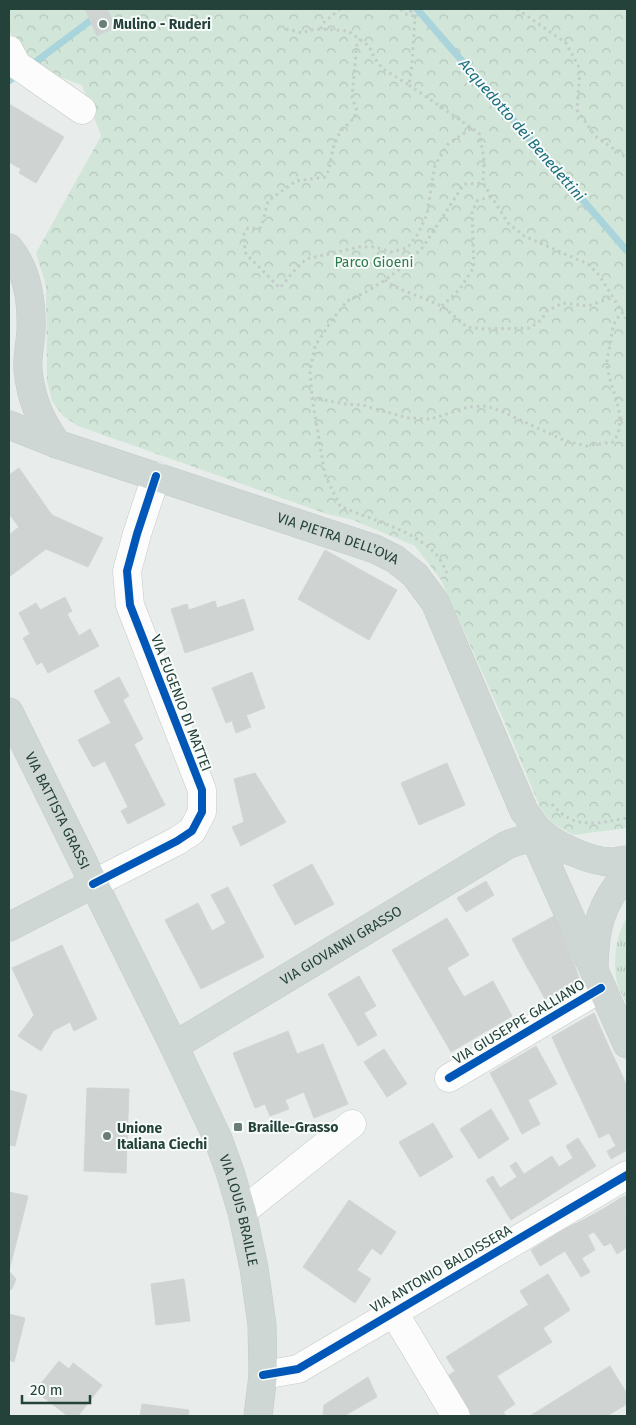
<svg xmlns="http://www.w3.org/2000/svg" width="636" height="1425" font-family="'Fira Sans',sans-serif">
  <defs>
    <pattern id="grass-tufts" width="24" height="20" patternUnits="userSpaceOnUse" patternTransform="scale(1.25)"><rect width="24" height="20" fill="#d1e6d8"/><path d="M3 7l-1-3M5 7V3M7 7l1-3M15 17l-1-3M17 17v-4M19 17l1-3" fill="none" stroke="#b3c6ba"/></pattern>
    <pattern id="park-crowns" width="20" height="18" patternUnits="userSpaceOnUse" patternTransform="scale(1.25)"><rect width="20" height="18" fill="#d1e6d8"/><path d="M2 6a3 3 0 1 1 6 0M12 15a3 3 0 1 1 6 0" fill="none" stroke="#b3c6ba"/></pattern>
  </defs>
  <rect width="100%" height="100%" fill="#e8edeb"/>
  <path fill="url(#grass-tufts)" d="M627 917V1005C624 998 619 990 617 983 613 960 615 937 627 917Z"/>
  <polygon fill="url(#park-crowns)" points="9,9 627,9 627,828 573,835 551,822 540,807 504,721 441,580 415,546 353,520 327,514 78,426 63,416 52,401 47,381 46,286 36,253 101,136 82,85 25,64 9,30"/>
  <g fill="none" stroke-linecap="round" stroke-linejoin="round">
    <g stroke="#a9d4db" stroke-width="7">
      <polyline points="417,9 627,251"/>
      <polyline points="30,66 90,21"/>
      <polyline points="9,81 19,73"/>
    </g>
  </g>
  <g fill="#cfd4d2" stroke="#d1d6d4">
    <polygon points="85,9 107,9 116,27 97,36"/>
    <polygon points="9,104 64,137 36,183 19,173 21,169 9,162"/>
    <polygon points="19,468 52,515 103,538 88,567 46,549 9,577 9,535 19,527 9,514 9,475"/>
    <polygon points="325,550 397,590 369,640 298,599"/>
    <polygon points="65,597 72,611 67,614 79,636 90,629 99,646 48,673 42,662 37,665 23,638 30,634 19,613 36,603 40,610"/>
    <polygon points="244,599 254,630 185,653 171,609 187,604 189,610 215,601 217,608"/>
    <polygon points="252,672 265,708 226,723 212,688"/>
    <polygon points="119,677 129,696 123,700 143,739 134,744 165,805 128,824 121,811 128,807 105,761 93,767 78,740 111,723 94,691"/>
    <polygon points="246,715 251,727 236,733 232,721"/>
    <polygon points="447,763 465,805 419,825 401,783"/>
    <polygon points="255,773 286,822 241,846 232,827 244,822 234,779"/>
    <polygon points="312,864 334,904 295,925 273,885"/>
    <polygon points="486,881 494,895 466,912 457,898"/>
    <polygon points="228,887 264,957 201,989 165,920 198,903 212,931 226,923 211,895"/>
    <polygon points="554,916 567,947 528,969 512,939"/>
    <polygon points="447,918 469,955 447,968 464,997 493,981 512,1016 451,1052 392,950"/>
    <polygon points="62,945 97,1019 74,1031 70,1022 53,1031 41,1051 18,1036 34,1015 12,968"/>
    <polygon points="567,947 574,963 537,984 528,969"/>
    <polygon points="574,963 580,981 545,999 537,984"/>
    <polygon points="359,976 376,1006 364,1013 377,1035 358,1046 328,994"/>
    <polygon points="594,1013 609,1047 567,1070 552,1037"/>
    <polygon points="288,1031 297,1054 323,1044 348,1104 314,1118 304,1092 285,1100 289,1109 270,1116 265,1104 255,1108 233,1053"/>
    <polygon points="536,1046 557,1084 528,1100 540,1124 522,1134 490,1073"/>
    <polygon points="609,1047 623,1077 581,1099 567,1070"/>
    <polygon points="384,1049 407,1084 387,1097 364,1062"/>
    <polygon points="623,1077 627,1087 627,1114 596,1131 581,1099"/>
    <polygon points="87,1088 129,1089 126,1173 84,1171"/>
    <polygon points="9,1090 27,1095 15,1146 9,1145"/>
    <polygon points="491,1109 509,1139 479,1159 460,1129"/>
    <polygon points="627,1114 627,1150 611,1159 607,1151 616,1146 609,1133 599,1138 596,1131"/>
    <polygon points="433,1123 453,1157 420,1177 399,1142"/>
    <polygon points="578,1138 596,1166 569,1183 559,1167 573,1158 566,1146"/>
    <polygon points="552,1156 569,1183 541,1201 524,1174"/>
    <polygon points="516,1162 541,1201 511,1220 486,1180 493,1176 500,1188 517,1177 510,1166"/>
    <polygon points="9,1192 28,1196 9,1271 16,1279 12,1289 9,1290"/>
    <polygon points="627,1195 627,1212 626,1212 619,1199"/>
    <polygon points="619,1199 627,1216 627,1247 623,1250 603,1209"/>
    <polygon points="349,1200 396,1232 381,1255 372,1248 357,1270 371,1279 355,1303 303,1267"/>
    <polygon points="603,1209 623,1250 617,1254 611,1243 604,1246 594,1232 588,1235 581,1221"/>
    <polygon points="581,1221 595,1250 582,1258 564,1229"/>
    <polygon points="564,1229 590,1272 581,1277 565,1251 540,1266 531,1250"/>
    <polygon points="548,1274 570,1310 543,1328 520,1291"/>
    <polygon points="184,1279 190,1321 156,1325 151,1284"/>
    <polygon points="528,1305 552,1342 497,1376 515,1404 503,1412 506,1416 471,1416 446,1377 455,1371 446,1357"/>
    <polygon points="9,1314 25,1318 14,1362 9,1360"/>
    <polygon points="59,1361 69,1369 73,1363 102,1385 78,1416 68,1416 35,1391"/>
    <polygon points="610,1366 627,1394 627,1404 607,1416 530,1416"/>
    <polygon points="368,1377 377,1397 344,1416 323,1416 324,1405"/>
    <polygon points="142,1404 189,1410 188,1416 140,1416"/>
  </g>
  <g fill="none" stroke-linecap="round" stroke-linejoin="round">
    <g stroke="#c5cac8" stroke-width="29">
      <g id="minor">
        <polyline points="9,50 17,65 82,110"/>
        <polyline points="93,884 177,841 192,831 202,812 202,790 130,605 127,571 137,534 156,476"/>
        <polyline points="449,1078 601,988"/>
        <polyline points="242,1212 352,1124"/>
        <polyline points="393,1311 456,1416"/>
        <polyline points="263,1375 298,1369 627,1175"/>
      </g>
    </g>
    <g stroke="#c3ccc9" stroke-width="29">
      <g id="major">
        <path d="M9 248C28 271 32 302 31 331 30 344 27 358 28 370 31 399 40 420 57 444"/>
        <path id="s1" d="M9 425 57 444 375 549 395 559 415 575 435 602 524 811C529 817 533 824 538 830 554 845 589 862 612 862 617 862 622 860 627 860"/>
        <path id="s2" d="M9 712 174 1046 218 1139 230 1172 242 1212 254 1268 262 1325 263 1375 258 1416"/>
        <polyline points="538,845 627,1044"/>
        <polyline points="9,927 93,884"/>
        <path d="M594 966C595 928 600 904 627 874"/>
        <path id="s3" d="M174 1046 507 845C536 834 529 841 553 855"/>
      </g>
    </g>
    <g stroke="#c3ccca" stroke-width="3" stroke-dasharray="2.5 4" stroke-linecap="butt">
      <polyline points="401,9 405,14 415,16"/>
      <polyline points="517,9 566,43 580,69 577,110 595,136 627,158"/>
      <polyline points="286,29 303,33 310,30 321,29 348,31 369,46 375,59 383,69 409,85 412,65 415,16 409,9"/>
      <polyline points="321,29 323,23 340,9"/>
      <polyline points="361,39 357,43 352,97 357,111 354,118 340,132 333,148 329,170 325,177 296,181 268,201 263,221 260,228 248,228 243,236 246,254 280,288 293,272 306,259 359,247 375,247 391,252 407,248 418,234 427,214 435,165 448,144 472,128"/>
      <polyline points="409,85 479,133 484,158 483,183 508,223 524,236 588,264 599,275 627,320"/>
      <polyline points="385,280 393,286 442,306 467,327 485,329 530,328 541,320 547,311 563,303 588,306 613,297"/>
      <polyline points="442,306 460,289 474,267 472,213 477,201 492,196"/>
      <path d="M312 398 346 404 362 405 408 418 431 419 468 407 486 406 501 411 563 440 586 446 613 442C631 419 608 387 607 363 607 356 610 347 611 340 612 329 614 319 623 313"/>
      <polyline points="620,419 627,416"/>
      <path d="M447 573C444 567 440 558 435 553 408 527 372 521 340 506L325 475 312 398 310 371 315 346 332 320 347 301 366 292 385 280 405 265 423 247 464 184 483 183"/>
      <path d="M552 804C574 831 598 823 627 818"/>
    </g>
    <use href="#minor" stroke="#fcfcfc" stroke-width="28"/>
    <use href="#major" stroke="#cfd7d5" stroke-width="28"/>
    <g stroke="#f7fbf9" stroke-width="11">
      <g id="cycleway">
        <polyline points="93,884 177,841 192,831 202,812 202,790 130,605 127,571 137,534 156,476"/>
        <polyline points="449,1078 601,988"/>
        <polyline points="263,1375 298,1369 627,1175"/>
      </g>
    </g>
    <use href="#cycleway" stroke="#0057b8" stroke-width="8"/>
  </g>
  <g fill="#697e78" stroke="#f7fbf9" stroke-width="2">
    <circle cx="103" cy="24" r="5"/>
    <rect x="233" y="1122" width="10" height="10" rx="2.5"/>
    <circle cx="107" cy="1136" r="5"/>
  </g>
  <g text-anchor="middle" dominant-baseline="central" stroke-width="4" stroke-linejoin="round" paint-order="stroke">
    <g font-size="14" font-weight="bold" fill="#24423a" stroke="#f7fbf9" text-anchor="start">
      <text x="113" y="24">Mulino - Ruderi</text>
      <text x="248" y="1127">Braille-Grasso</text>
      <text x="117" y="1128">Unione<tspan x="117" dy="16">Italiana Ciechi</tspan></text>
    </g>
    <g font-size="14" fill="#2d7a4b" stroke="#f7fbf9">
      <text x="374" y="262">Parco Gioeni</text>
    </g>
    <g font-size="14" fill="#24423a" stroke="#f7fbf9">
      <text stroke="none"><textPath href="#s1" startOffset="348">VIA PIETRA DELL'OVA</textPath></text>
      <text transform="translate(181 703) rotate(69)">VIA EUGENIO DI MATTEI</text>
      <text stroke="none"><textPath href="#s2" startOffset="110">VIA BATTISTA GRASSI</textPath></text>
      <text stroke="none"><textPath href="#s3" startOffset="195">VIA GIOVANNI GRASSO</textPath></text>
      <text transform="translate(519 1022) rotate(-31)">VIA GIUSEPPE GALLIANO</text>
      <text stroke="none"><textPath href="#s2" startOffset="550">VIA LOUIS BRAILLE</textPath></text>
      <text transform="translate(441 1269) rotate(-30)">VIA ANTONIO BALDISSERA</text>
    </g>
    <g font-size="15" font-style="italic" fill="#1c6f80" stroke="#f7fbf9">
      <text transform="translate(522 130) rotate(49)">Acquedotto dei Benedettini</text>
    </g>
  </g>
  <rect width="636" height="1425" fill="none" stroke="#24423a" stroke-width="20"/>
  <path d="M22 1395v8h68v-8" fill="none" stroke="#24423a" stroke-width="2.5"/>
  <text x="30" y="1395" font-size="15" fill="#24423a" stroke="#f7fbf9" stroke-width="4" paint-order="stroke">20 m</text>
</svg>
